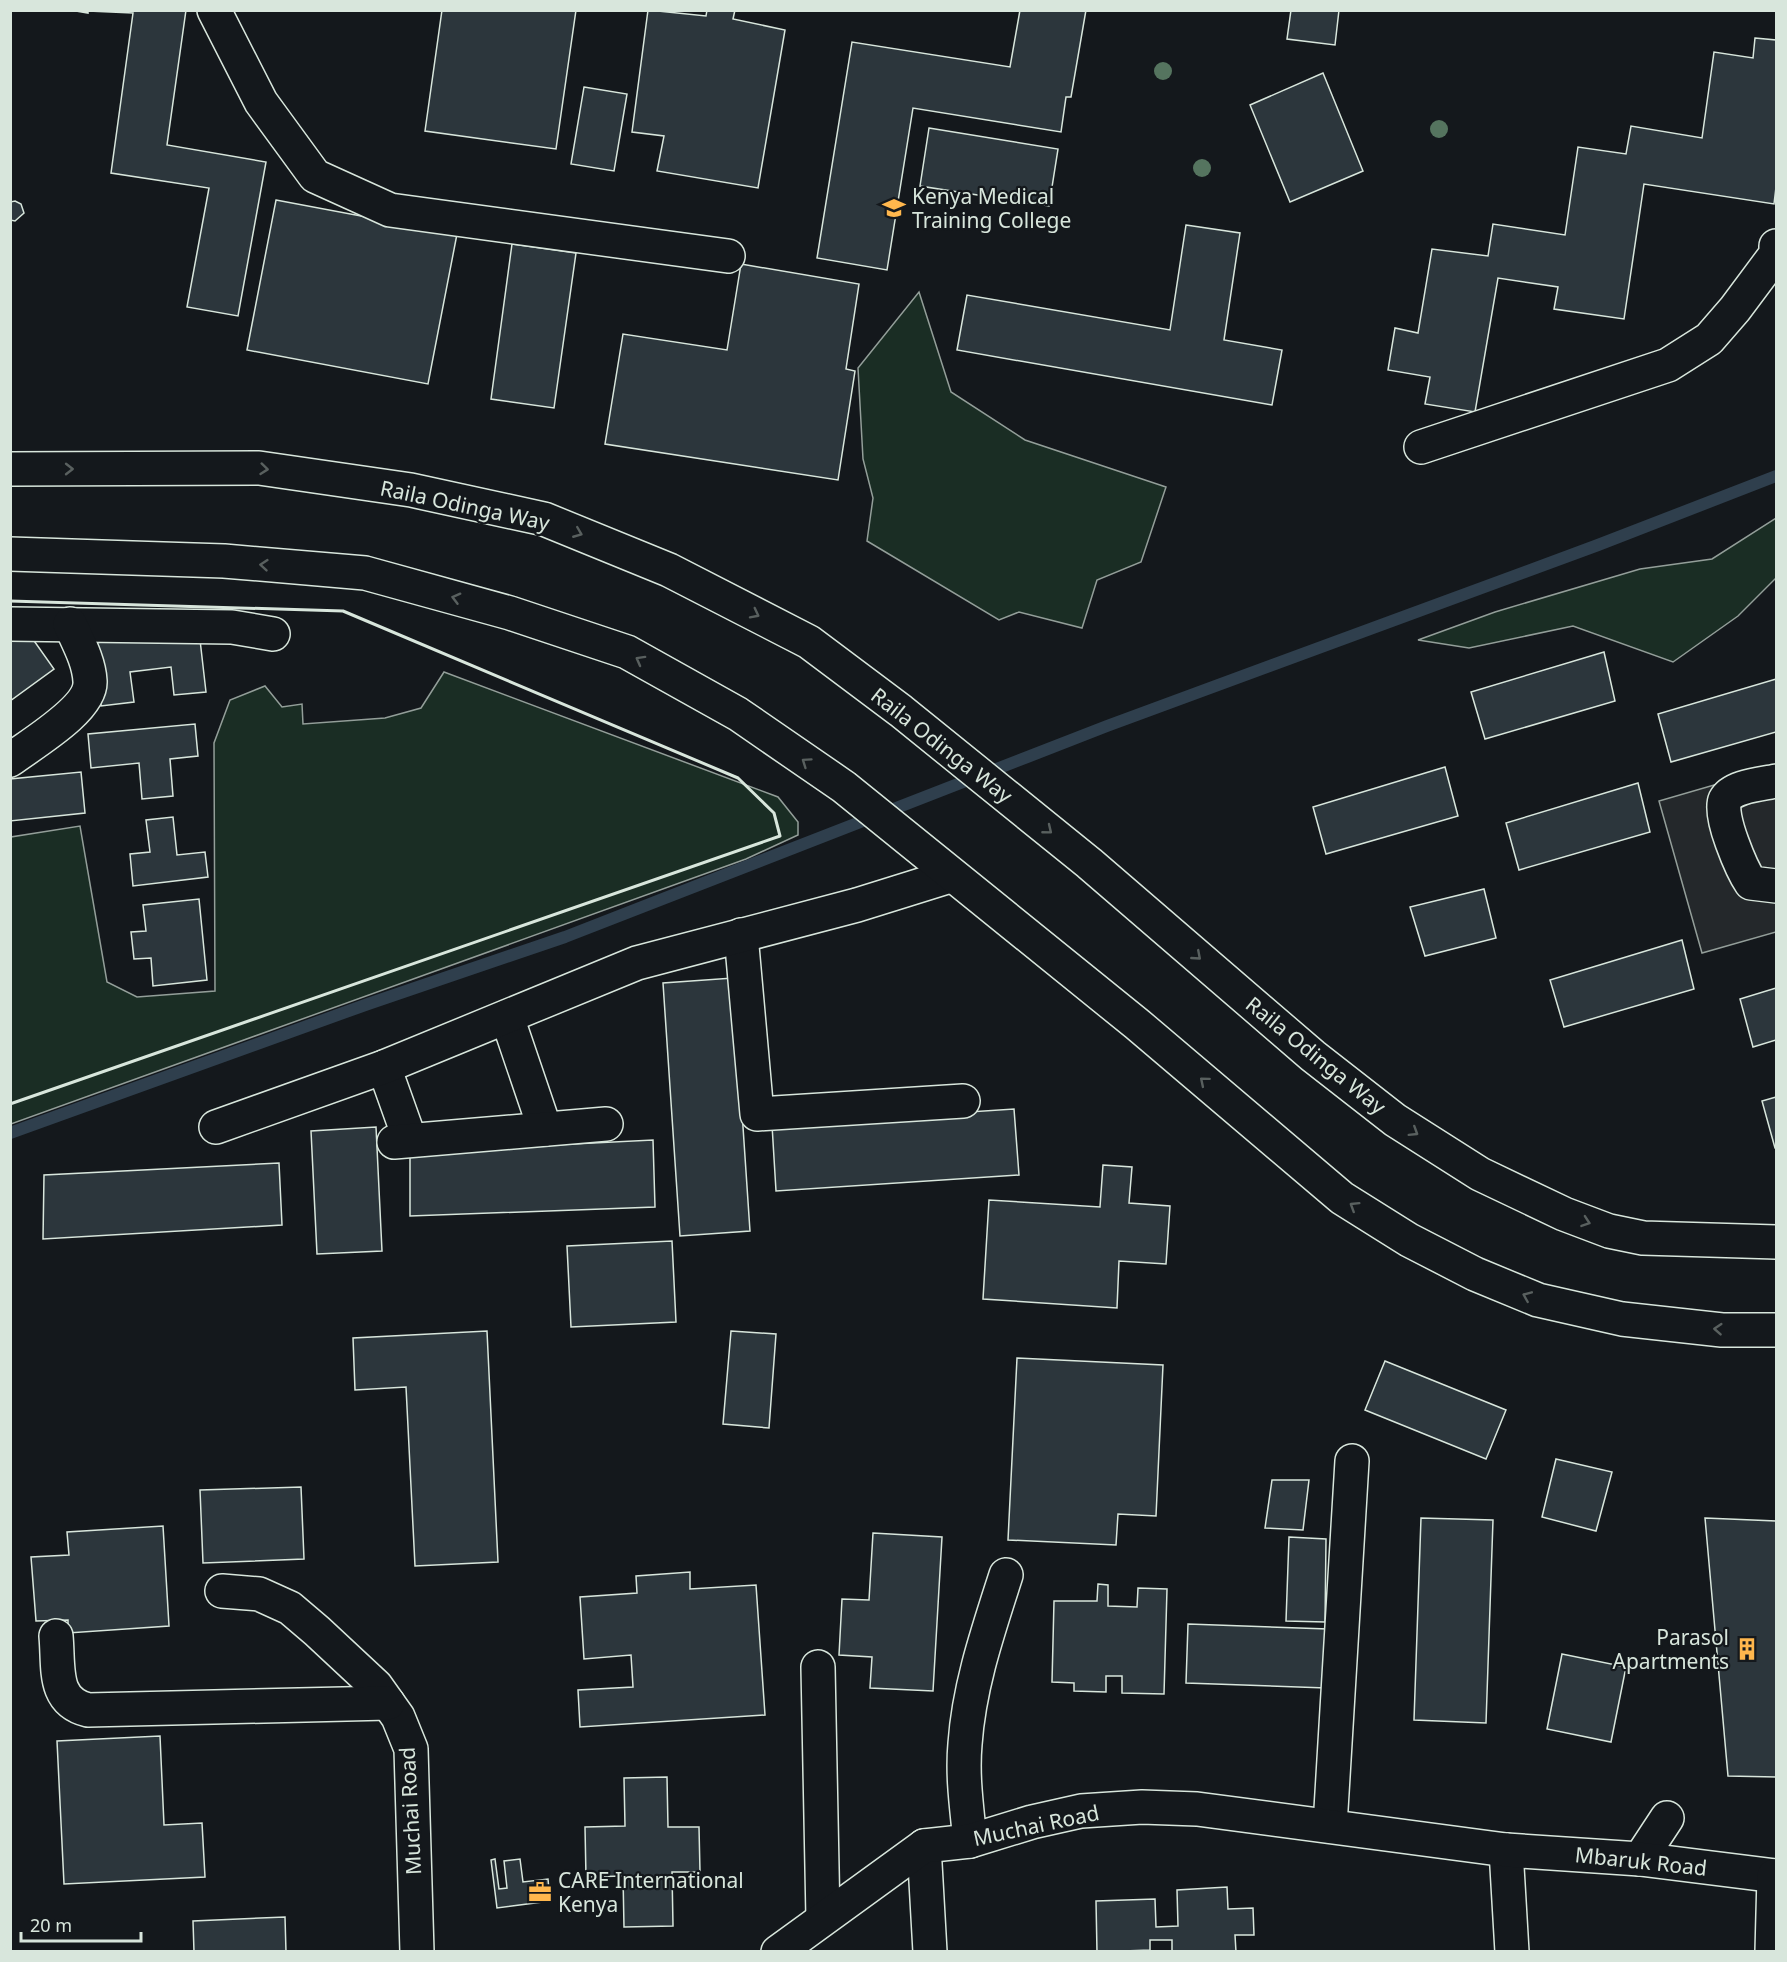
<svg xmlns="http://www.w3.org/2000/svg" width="1787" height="1962" font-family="'Noto Sans',sans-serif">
  <rect width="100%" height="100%" fill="#14181c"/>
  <g fill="#1a2d24" stroke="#939e99" stroke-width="1.5">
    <polygon points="919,292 951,392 1025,440 1166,487 1141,562 1097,580 1082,628 1019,612 999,620 867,541 873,498 863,459 858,368"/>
    <polygon points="1776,518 1776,578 1738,616 1673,662 1573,626 1469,648 1418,640 1495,612 1640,569 1712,559"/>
    <polygon points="444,672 778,797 798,822 798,835 746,859 11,1124 11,837 80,826 107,982 137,997 215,991 214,743 230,700 265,686 282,707 302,704 303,724 385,718 421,708"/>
  </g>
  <polygon fill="#24282b" stroke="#939e99" stroke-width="1.5" points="1776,767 1776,932 1702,953 1659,801"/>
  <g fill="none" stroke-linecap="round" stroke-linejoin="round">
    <polyline stroke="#2f3f4d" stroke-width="12" points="10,1133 368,1004 565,937 1107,726 1598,545 1776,476"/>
  </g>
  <g fill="#2c363c" stroke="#d8e6dc" stroke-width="1.5">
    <polygon points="70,10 186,10 167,145 266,162 238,316 187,307 209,188 111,173 133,13 88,11 88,13"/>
    <polygon points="442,10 576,10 556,149 425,131"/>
    <polygon points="648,10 706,16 707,10 735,10 733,19 785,30 758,188 657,171 664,136 632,132"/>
    <polygon points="1020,10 1086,10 1071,97 1066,97 1061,132 913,108 887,270 817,258 852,42 1010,67"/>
    <polygon points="1291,10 1339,10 1335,45 1287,39"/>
    <polygon points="1755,38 1776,40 1776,187 1774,204 1644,184 1624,319 1554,309 1558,287 1498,278 1475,412 1425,404 1430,377 1388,370 1395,328 1418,333 1432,249 1488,256 1493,224 1565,235 1578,147 1626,154 1631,126 1702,138 1714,52 1753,58"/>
    <polygon points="1323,73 1363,171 1290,202 1250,105"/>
    <polygon points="584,87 627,94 614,171 571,164"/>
    <polygon points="929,128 1058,149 1049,206 920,186"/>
    <polygon points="276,200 457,234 428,384 247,350"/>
    <polygon points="15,201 21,204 24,213 15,221 10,220 10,202"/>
    <polygon points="1186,225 1240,233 1224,340 1282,350 1272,405 957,350 967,295 1170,330"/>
    <polygon points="512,244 576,253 554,408 491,399"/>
    <polygon points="741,264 859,284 846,369 855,371 838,480 605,444 623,334 727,350"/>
    <polygon points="25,628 54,669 10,701 10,638"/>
    <polygon points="199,631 206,692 174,695 171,667 130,672 134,702 101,706 94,643"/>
    <polygon points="1604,652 1615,701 1485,739 1471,692"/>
    <polygon points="1776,679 1776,732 1671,762 1658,714"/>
    <polygon points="195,724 198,756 170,759 173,796 142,799 139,763 91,768 88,734"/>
    <polygon points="1445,767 1458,816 1326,854 1313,807"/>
    <polygon points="81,772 85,813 10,821 10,779"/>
    <polygon points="1638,783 1650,832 1519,870 1506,823"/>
    <polygon points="173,817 177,855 205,852 208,877 133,886 130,854 150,852 146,820"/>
    <polygon points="1484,889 1496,938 1425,956 1410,907"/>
    <polygon points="199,899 207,980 153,986 151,958 134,959 131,932 146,931 143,905"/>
    <polygon points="1682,940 1694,989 1564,1027 1550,980"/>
    <polygon points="733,978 750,1231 680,1236 663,983"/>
    <polygon points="1776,988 1776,1040 1753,1047 1740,999"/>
    <polygon points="1776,1097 1776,1148 1775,1148 1762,1101"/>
    <polygon points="1014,1109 1019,1175 776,1191 772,1125"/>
    <polygon points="376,1127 382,1251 317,1254 311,1131"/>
    <polygon points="653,1140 655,1207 410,1216 410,1152"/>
    <polygon points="279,1163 282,1225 43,1239 44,1175"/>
    <polygon points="1103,1165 1132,1167 1129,1203 1170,1206 1166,1264 1119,1261 1117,1308 983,1299 989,1200 1100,1207"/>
    <polygon points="672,1241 676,1322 571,1327 567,1246"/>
    <polygon points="487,1331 498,1562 415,1566 406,1387 355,1390 353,1338"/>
    <polygon points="731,1331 776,1334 769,1428 723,1424"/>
    <polygon points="1017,1358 1163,1365 1156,1516 1118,1514 1116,1545 1008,1540"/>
    <polygon points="1385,1361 1506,1410 1486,1459 1365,1410"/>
    <polygon points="1556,1459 1612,1472 1596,1531 1542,1517"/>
    <polygon points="1272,1480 1309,1480 1303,1530 1265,1528"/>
    <polygon points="301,1487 304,1559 203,1563 200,1490"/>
    <polygon points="1421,1518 1493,1520 1486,1723 1414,1720"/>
    <polygon points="1705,1518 1776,1521 1776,1777 1728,1776"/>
    <polygon points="163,1526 169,1626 68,1633 68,1620 36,1621 31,1557 69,1555 67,1532"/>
    <polygon points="873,1533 942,1537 933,1691 870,1688 872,1657 839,1655 842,1599 869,1600"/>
    <polygon points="1289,1537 1326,1539 1325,1622 1286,1621"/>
    <polygon points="690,1572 690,1589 756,1585 765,1715 580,1727 578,1690 633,1687 631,1655 584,1659 580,1597 637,1593 636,1576"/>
    <polygon points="1098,1584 1108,1585 1108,1606 1137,1607 1138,1588 1167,1589 1164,1694 1122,1693 1122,1676 1106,1676 1106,1692 1074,1691 1074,1683 1052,1682 1054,1601 1097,1601"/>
    <polygon points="1188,1624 1328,1629 1326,1688 1186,1683"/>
    <polygon points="1562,1654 1626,1667 1611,1742 1547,1729"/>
    <polygon points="160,1736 164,1825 202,1823 205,1877 64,1884 57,1741"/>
    <polygon points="667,1777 668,1827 699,1827 700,1872 672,1872 673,1926 624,1927 623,1876 586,1877 585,1827 625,1826 624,1778"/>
    <polygon points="495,1859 499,1889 507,1888 504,1861 520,1859 523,1882 548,1879 550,1901 497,1908 491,1860"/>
    <polygon points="1227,1887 1228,1909 1253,1908 1254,1935 1235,1935 1236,1952 1172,1952 1172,1940 1150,1940 1150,1950 1097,1952 1096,1901 1155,1899 1156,1927 1178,1926 1177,1890"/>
    <polygon points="285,1917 286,1952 194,1952 193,1921"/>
  </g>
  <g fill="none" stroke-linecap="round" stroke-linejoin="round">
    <g stroke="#d8e6dc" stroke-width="36">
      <g id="minor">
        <polyline points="214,10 261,102 315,176 390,210 728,256"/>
        <polyline points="1421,447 1668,365 1709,339 1735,309 1776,254 1776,246"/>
        <polyline points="10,624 232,627 273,634"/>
        <path d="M10 760C31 744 92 709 90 681 89 661 78 642 70 624"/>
        <path d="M1776 781C1763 784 1732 786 1725 800 1718 815 1742 870 1751 883L1776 886"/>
        <polyline points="741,935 757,1114 963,1101"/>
        <polyline points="507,1017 545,1129"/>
        <polyline points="384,1067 410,1140"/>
        <polyline points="216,1127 384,1067 637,963 857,905 950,876"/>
        <polyline points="394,1142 606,1124"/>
        <polyline points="222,1591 259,1594 290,1608 317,1631 376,1686 398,1717 411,1749 417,1952"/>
        <path d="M56 1636C59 1668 52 1701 88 1710L388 1703"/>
        <polyline points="818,1667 823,1918"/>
        <polyline points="1330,1826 1352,1461"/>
        <path d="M970 1841C967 1809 962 1777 965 1744 969 1686 988 1631 1006 1575"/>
        <polyline points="924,1846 930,1952"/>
        <polyline points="1506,1850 1512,1952"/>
        <polyline points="1640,1859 1667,1818"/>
        <polyline points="778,1952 924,1846 970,1841 1032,1822 1081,1811 1142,1807 1197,1809 1506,1850 1640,1859 1776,1876"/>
        <polyline points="1772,1952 1774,1876"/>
      </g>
    </g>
    <g stroke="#d8e6dc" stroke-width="36">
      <g id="major">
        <polyline points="10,469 259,468 411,490 544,519 669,570 809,642 901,711 1089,863 1313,1056 1395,1120 1480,1174 1564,1214 1609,1231 1643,1238 1776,1242"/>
        <polyline points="10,554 224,561 365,573 510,613 627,652 738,714 844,787 1137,1024 1342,1198 1409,1240 1475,1274 1538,1300 1622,1319 1722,1330 1776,1330"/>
      </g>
    </g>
    <use href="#minor" stroke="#14181c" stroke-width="33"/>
    <use href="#major" stroke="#14181c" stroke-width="33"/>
    <polyline stroke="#d8e6dc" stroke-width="3" points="10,601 343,611 738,778 774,813 780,836 10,1104"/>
  </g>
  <g fill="#55745f">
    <circle cx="1163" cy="71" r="9"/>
    <circle cx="1439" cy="129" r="9"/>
    <circle cx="1202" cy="168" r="9"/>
  </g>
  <defs><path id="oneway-chevron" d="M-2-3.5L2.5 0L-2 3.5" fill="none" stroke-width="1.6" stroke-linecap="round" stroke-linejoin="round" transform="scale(1.5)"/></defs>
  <g stroke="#59605f">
    <use href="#oneway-chevron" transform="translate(69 469)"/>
    <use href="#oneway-chevron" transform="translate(264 469) rotate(6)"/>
    <use href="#oneway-chevron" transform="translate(578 533) rotate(22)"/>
    <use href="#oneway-chevron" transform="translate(264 565) rotate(-175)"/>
    <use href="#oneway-chevron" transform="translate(456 598) rotate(-165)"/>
    <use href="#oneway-chevron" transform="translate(755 614) rotate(27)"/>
    <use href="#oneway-chevron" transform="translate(640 660) rotate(-151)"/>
    <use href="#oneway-chevron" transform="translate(806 762) rotate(-145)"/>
    <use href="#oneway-chevron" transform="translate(1048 830) rotate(39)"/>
    <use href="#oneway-chevron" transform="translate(1197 956) rotate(41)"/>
    <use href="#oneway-chevron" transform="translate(1204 1081) rotate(-140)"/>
    <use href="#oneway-chevron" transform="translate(1414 1132) rotate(32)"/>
    <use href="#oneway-chevron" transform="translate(1354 1206) rotate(-148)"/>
    <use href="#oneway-chevron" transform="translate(1586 1222) rotate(19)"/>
    <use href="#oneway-chevron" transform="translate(1527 1296) rotate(-157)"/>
    <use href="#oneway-chevron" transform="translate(1718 1329) rotate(-176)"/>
  </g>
  <defs>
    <g id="university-bare" transform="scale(1.8)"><path d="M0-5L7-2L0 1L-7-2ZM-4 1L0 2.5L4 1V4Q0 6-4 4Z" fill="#ffb74d" stroke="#14181c" stroke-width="2.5" paint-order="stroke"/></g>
    <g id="building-bare" transform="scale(1.8)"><path d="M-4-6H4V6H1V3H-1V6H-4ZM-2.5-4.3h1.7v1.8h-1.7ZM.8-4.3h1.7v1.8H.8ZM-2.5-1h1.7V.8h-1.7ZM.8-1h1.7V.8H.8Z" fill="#ffb74d" stroke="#14181c" stroke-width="2.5" paint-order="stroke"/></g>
    <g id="office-bare" transform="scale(1.8)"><path d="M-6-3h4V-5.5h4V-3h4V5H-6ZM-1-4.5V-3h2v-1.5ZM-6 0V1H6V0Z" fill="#ffb74d" stroke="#14181c" stroke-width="2.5" paint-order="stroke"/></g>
  </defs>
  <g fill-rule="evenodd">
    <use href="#university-bare" x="894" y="208"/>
    <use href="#building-bare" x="1747" y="1649"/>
    <use href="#office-bare" x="540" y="1892"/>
  </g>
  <g text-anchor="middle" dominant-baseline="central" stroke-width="4.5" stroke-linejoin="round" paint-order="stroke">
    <g font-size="21" fill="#d8e6dc" stroke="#14181c" text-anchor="start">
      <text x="912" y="196">Kenya Medical<tspan x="912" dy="24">Training College</tspan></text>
      <text x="1729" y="1637" text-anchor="end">Parasol<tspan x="1729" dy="24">Apartments</tspan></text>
      <text x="558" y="1880">CARE International<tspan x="558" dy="24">Kenya</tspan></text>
    </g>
    <g font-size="21" fill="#d8e6dc" stroke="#14181c">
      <text transform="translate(465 505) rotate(12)">Raila Odinga Way</text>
      <text transform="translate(942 745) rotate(38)">Raila Odinga Way</text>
      <text transform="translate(1316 1055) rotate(39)">Raila Odinga Way</text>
      <text transform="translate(410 1811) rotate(-93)">Muchai Road</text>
      <text transform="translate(1036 1825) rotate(-12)">Muchai Road</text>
      <text transform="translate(1641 1861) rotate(6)">Mbaruk Road</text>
    </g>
  </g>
  <rect width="1787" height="1962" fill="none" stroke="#d8e6dc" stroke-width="24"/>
  <path d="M21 1932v9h120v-9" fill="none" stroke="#d8e6dc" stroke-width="3"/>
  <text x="30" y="1932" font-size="18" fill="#d8e6dc" stroke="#14181c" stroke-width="4.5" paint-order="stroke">20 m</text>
</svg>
